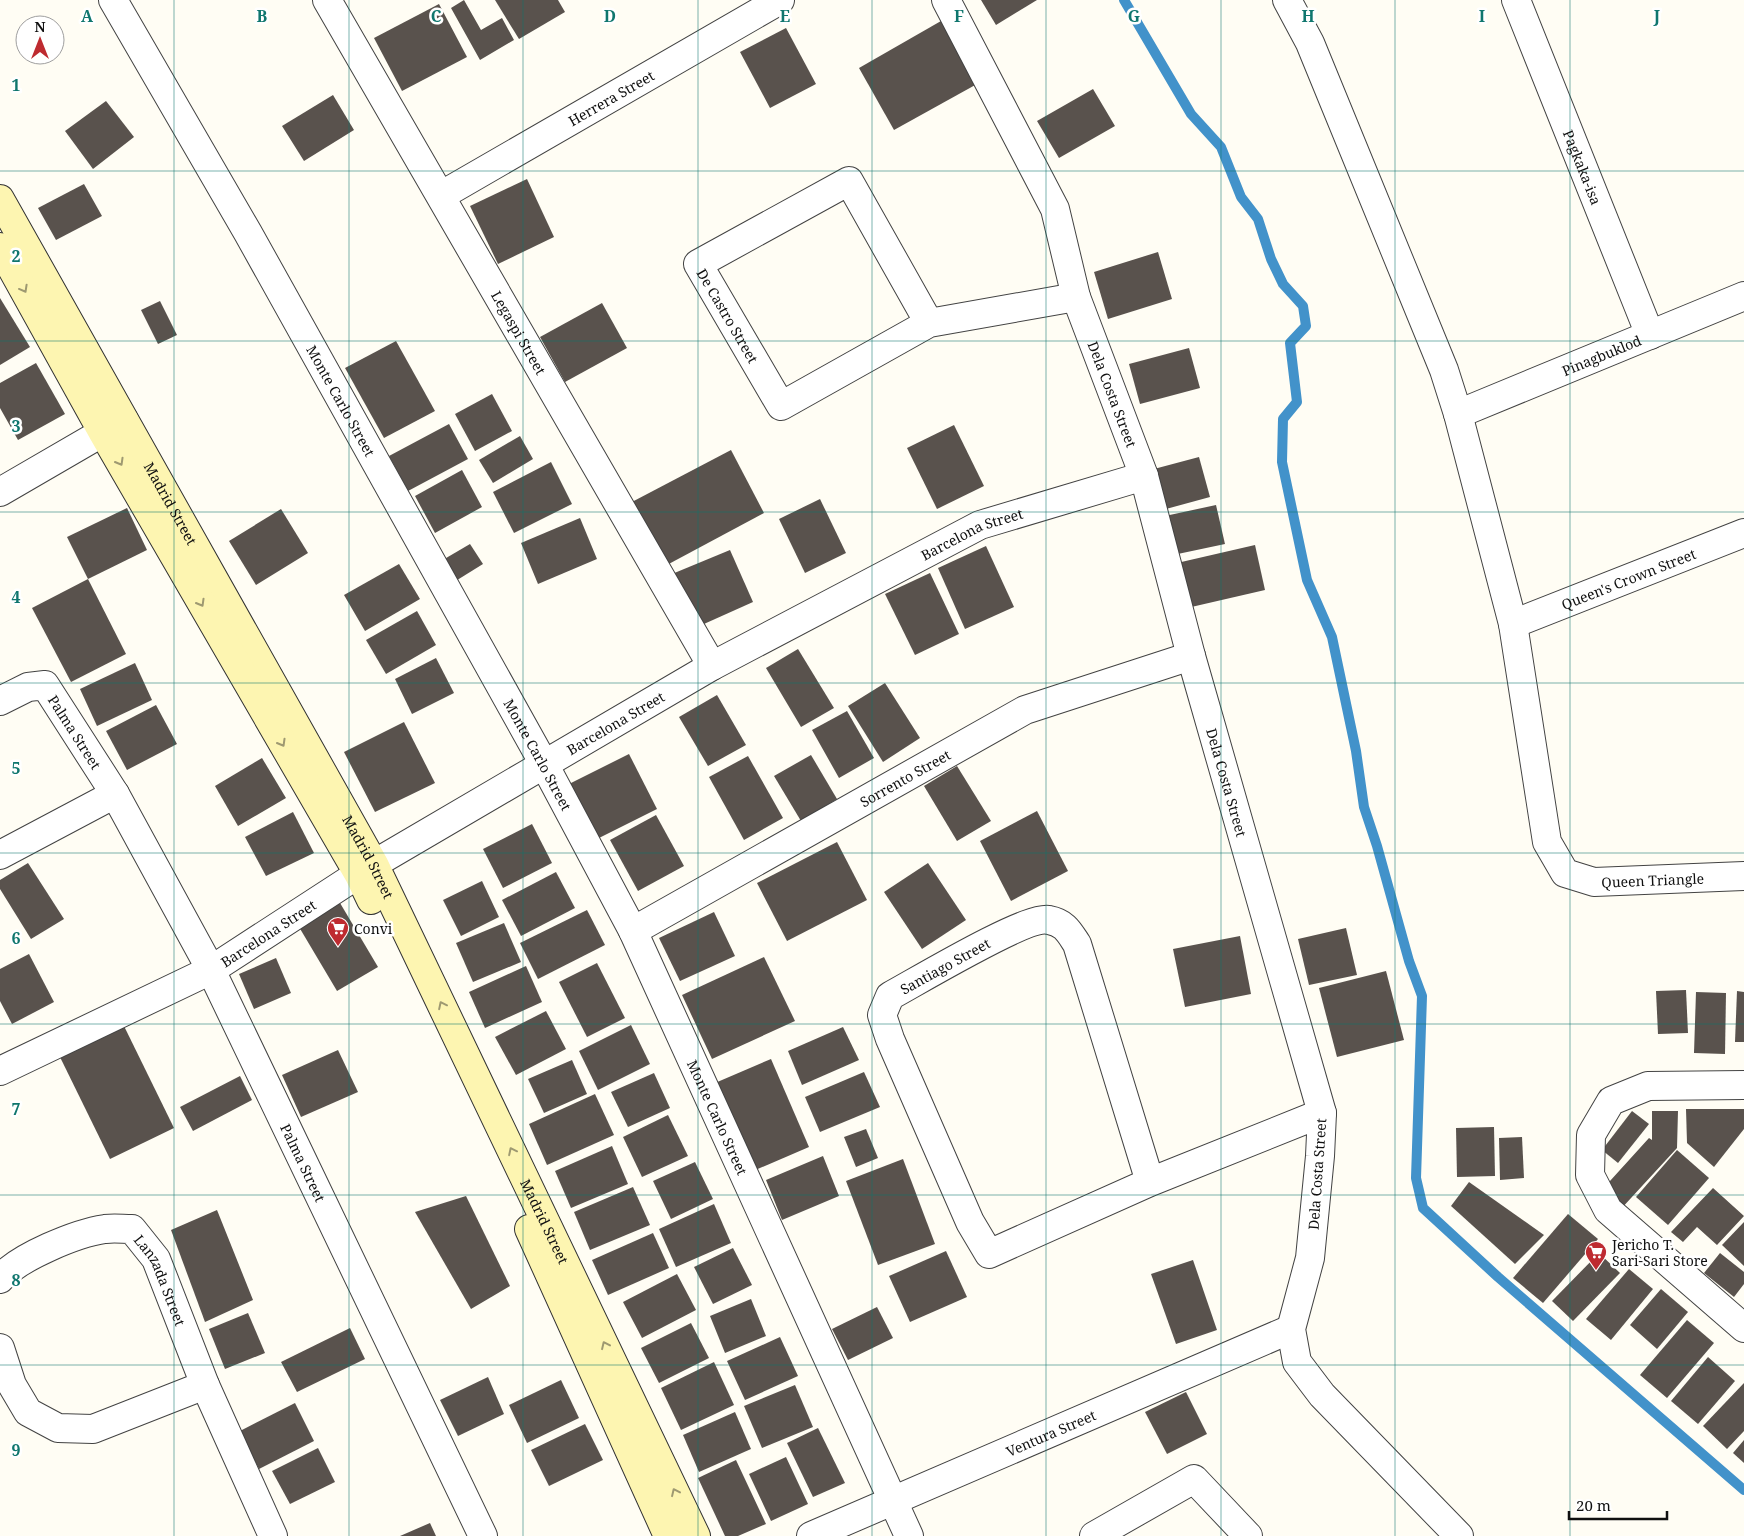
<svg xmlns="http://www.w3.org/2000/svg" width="1744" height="1536" font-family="'Noto Serif',serif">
  <rect width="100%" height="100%" fill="#fffdf4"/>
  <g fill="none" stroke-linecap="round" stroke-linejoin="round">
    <polyline stroke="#4292ca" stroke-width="10" points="1124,0 1191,114 1221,147 1241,197 1258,219 1271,259 1283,284 1303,306 1306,326 1290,343 1297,402 1283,419 1282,462 1307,580 1332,637 1356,751 1364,807 1377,846 1409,961 1422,996 1416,1178 1423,1208 1498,1277 1744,1490"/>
  </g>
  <g fill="#59524d">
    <polygon points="464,0 481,30 502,18 514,40 480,60 451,8"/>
    <polygon points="495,0 558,0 565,12 519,39"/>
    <polygon points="981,0 1037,0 996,25"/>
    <polygon points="439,4 467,57 402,91 374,38"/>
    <polygon points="941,21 977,84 894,130 859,68"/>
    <polygon points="786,28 816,84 770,108 740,52"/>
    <polygon points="1093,89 1115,126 1059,158 1037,121"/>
    <polygon points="333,95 354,130 304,161 282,126"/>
    <polygon points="106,101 134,137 93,169 65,131"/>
    <polygon points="527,179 554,237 498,264 470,206"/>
    <polygon points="84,184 102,216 56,240 38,208"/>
    <polygon points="1158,252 1172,299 1108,319 1094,272"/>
    <polygon points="0,298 30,347 0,365"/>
    <polygon points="160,301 177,335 158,344 141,310"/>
    <polygon points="602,303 627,348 565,382 540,337"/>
    <polygon points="396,341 435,411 384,438 345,368"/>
    <polygon points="1189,348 1200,388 1140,404 1129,364"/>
    <polygon points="36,363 65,414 18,440 0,408 0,383"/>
    <polygon points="492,394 512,431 475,451 455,414"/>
    <polygon points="449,424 468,459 408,491 389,456"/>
    <polygon points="954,425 984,486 937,509 907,448"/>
    <polygon points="520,436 533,459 493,483 479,460"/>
    <polygon points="731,450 764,513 665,566 630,503"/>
    <polygon points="1199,457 1210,497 1166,509 1154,469"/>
    <polygon points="551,462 572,504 514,533 493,492"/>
    <polygon points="462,470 482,507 435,533 415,496"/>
    <polygon points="820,499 846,553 805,573 779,519"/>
    <polygon points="1216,505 1225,544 1173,555 1165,516"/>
    <polygon points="127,508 147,550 88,579 67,537"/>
    <polygon points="281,509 308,553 256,585 229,541"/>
    <polygon points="580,518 597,559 538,584 521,543"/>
    <polygon points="470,544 483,564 454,582 441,561"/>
    <polygon points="1255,545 1265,590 1187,608 1177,563"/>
    <polygon points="986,546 1014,607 965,629 938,568"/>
    <polygon points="730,550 753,602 695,628 672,574"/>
    <polygon points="399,564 420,599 365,631 344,595"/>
    <polygon points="930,573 959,634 915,655 885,594"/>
    <polygon points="88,579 126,654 71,682 32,608"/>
    <polygon points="417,611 436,645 386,674 366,640"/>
    <polygon points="798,649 834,708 801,727 766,668"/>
    <polygon points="436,658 454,693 412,714 395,679"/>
    <polygon points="135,663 152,700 97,726 80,689"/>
    <polygon points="885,683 920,738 883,762 848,706"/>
    <polygon points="717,695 746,745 708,766 679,717"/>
    <polygon points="156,705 177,744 127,770 106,731"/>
    <polygon points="847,711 874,758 839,778 812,730"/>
    <polygon points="404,722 435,783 375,812 344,752"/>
    <polygon points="629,754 657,809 595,840 567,785"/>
    <polygon points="811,755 837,799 801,821 774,776"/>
    <polygon points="748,756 783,818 744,840 709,777"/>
    <polygon points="262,758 286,798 238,826 215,786"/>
    <polygon points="957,766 991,821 957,841 924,786"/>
    <polygon points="1037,811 1068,871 1011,901 980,841"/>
    <polygon points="293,812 314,853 266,876 245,837"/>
    <polygon points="656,815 684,866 638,891 610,840"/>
    <polygon points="532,824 552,863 503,888 483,849"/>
    <polygon points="837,842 867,900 787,941 757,883"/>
    <polygon points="28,863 64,919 31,939 0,889 0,880"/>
    <polygon points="928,863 966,920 922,949 884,892"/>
    <polygon points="556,872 575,908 521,936 502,900"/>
    <polygon points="482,881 499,917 461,936 443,900"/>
    <polygon points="340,903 378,967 337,991 299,927"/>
    <polygon points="587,910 605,945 538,979 520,943"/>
    <polygon points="714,912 735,956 680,981 659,938"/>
    <polygon points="504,923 521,962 473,982 456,943"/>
    <polygon points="1346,928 1357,975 1309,985 1298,939"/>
    <polygon points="1240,936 1251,994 1185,1007 1173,949"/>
    <polygon points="29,954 54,1002 12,1024 0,1001 0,969"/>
    <polygon points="764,957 795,1021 712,1059 682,995"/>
    <polygon points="276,958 291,993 254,1009 239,974"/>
    <polygon points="597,963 625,1018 587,1037 559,982"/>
    <polygon points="526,966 542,1002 485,1028 469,992"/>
    <polygon points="1386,971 1404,1040 1337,1057 1319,988"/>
    <polygon points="1686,990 1688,1033 1658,1034 1656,991"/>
    <polygon points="1737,991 1744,992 1744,1042 1735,1042"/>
    <polygon points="1696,992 1726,993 1725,1054 1694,1053"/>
    <polygon points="546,1011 566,1049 516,1075 495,1037"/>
    <polygon points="123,1024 174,1128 110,1159 59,1055"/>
    <polygon points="631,1025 650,1064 598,1090 579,1051"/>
    <polygon points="843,1027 859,1060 802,1085 788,1051"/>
    <polygon points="338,1050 358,1092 301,1117 282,1075"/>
    <polygon points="771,1059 809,1147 753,1171 715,1083"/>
    <polygon points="572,1060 587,1094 544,1113 528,1079"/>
    <polygon points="864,1072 880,1107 820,1132 805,1097"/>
    <polygon points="654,1073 670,1108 628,1127 611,1092"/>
    <polygon points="240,1076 252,1100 193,1131 180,1107"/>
    <polygon points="595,1094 614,1135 547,1165 529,1124"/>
    <polygon points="1686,1109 1744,1109 1744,1129 1714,1167 1687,1143"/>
    <polygon points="1632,1111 1649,1124 1618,1163 1602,1150"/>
    <polygon points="1652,1111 1678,1111 1677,1148 1620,1210 1600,1192 1649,1138 1652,1140"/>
    <polygon points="668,1115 688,1156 642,1177 623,1137"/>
    <polygon points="1494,1127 1495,1176 1457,1177 1456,1128"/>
    <polygon points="866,1129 878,1158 856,1167 844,1137"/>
    <polygon points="1522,1137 1524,1178 1500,1180 1499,1138"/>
    <polygon points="612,1146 628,1184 571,1208 555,1171"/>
    <polygon points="1677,1150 1709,1178 1668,1225 1636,1197"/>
    <polygon points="823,1156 839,1196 782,1220 766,1180"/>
    <polygon points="903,1159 935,1244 878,1265 846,1181"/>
    <polygon points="695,1162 713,1199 671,1219 653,1181"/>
    <polygon points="1469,1182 1544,1235 1515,1264 1451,1206"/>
    <polygon points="633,1187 650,1225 590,1250 574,1212"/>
    <polygon points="1713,1188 1744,1216 1717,1245 1697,1227 1683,1242 1671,1232"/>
    <polygon points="466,1196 510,1286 471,1309 415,1212"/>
    <polygon points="714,1204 731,1243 676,1267 659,1229"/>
    <polygon points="217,1210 253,1300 205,1322 171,1230"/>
    <polygon points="1568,1214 1598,1239 1543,1303 1513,1278"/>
    <polygon points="1744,1222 1744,1266 1722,1245"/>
    <polygon points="653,1233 669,1268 608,1295 592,1260"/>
    <polygon points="733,1248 752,1285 713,1304 694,1267"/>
    <polygon points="946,1251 967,1297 910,1322 889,1276"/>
    <polygon points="1599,1253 1620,1273 1573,1321 1552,1301"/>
    <polygon points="1720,1253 1744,1272 1744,1284 1734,1297 1704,1273"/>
    <polygon points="1193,1260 1217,1330 1176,1344 1151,1274"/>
    <polygon points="1629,1269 1653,1289 1611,1340 1586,1319"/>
    <polygon points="677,1274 696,1310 642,1338 623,1302"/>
    <polygon points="1661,1289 1688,1312 1657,1349 1630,1325"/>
    <polygon points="751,1299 766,1336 725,1353 710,1316"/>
    <polygon points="877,1307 893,1338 848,1360 832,1329"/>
    <polygon points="248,1313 265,1353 225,1369 209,1329"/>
    <polygon points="1687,1320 1714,1343 1667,1398 1640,1375"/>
    <polygon points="691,1323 709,1358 659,1383 641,1348"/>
    <polygon points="350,1328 365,1359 297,1392 281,1362"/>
    <polygon points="780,1337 798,1376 745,1400 727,1361"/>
    <polygon points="1708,1357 1735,1381 1698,1424 1671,1401"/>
    <polygon points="714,1362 734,1405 681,1430 661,1388"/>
    <polygon points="488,1377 504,1414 458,1436 440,1400"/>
    <polygon points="561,1380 579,1418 527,1443 509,1405"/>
    <polygon points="1744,1383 1744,1431 1727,1449 1703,1426"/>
    <polygon points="795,1385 813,1427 762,1448 744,1406"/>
    <polygon points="1186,1392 1207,1434 1167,1454 1145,1412"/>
    <polygon points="295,1403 314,1441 259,1469 240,1431"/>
    <polygon points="735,1412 751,1449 699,1472 683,1435"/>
    <polygon points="585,1424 603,1460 549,1486 531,1450"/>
    <polygon points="818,1428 845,1483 813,1497 787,1443"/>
    <polygon points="1744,1440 1744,1463 1733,1453"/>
    <polygon points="318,1448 335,1482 290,1504 272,1471"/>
    <polygon points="786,1457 808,1504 771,1521 749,1474"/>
    <polygon points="736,1460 766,1524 738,1536 725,1536 698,1478"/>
    <polygon points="430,1523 436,1536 400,1536"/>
  </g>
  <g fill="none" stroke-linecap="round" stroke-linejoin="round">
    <g stroke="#434343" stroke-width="30">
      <g id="street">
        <path id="s1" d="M113 0 248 233 544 764 633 931 909 1536"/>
        <path id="s2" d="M327 0 712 666"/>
        <path id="s3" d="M946 0 1055 209 1076 297 1144 476 1191 656 1322 1113 1320 1156 1310 1258 1291 1329 1297 1362 1322 1395 1459 1536"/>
        <path id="s4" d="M1287 0 1310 43 1444 370 1458 414 1513 624 1547 842 1565 873 1594 882 1744 876"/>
        <path id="s5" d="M1516 0 1650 335"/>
        <path id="s6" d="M442 195 780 0"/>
        <path id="s7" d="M929 323 849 181 698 264 781 406 929 323 1076 297"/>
        <path id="s8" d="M1458 414 1744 296"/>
        <polyline points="0,492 124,420"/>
        <path id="s9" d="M1513 624 1744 533"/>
        <path id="s10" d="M0 701 28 687 45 685 115 794 211 970 483 1536"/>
        <polyline points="0,855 115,794"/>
        <path id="s11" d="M633 931 1025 710 1191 656"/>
        <path id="s12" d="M0 1071 211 970 374 864 712 666 980 525 1144 476"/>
        <polyline points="1744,1085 1648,1086 1611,1101 1591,1135 1590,1175 1608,1210 1744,1328"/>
        <path d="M1150 1182 1077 944C1069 932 1065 923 1049 920 1027 915 916 982 890 996L882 1015 890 1039 970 1222 989 1254 1150 1182 1322 1113"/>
        <path id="s13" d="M0 1279C18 1257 77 1233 105 1229 114 1228 123 1229 132 1229L156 1259 205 1385 273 1536"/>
        <polyline points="0,1348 12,1385 28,1412 58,1428 93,1429 205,1385"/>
        <path id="s14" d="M811 1536 1291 1329"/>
        <polyline points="1094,1536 1194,1479 1248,1536"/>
      </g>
    </g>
    <g stroke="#323232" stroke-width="30">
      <g id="secondary">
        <path id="s15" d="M0 199 374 864 696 1536"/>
        <polyline points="0,247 103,433 359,875 371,900"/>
        <polyline points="529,1229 668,1536"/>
      </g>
    </g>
    <use href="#street" stroke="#fff" stroke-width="28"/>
    <use href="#secondary" stroke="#fdf5b1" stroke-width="28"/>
  </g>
  <defs><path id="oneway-chevron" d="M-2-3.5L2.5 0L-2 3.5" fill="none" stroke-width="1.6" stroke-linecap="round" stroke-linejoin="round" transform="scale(1.25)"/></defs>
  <g stroke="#9e9971">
    <use href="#oneway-chevron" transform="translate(24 289) rotate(61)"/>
    <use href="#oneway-chevron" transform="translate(120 462) rotate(60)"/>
    <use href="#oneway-chevron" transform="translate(201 603) rotate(60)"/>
    <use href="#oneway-chevron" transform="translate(282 743) rotate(60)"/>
    <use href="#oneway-chevron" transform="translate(442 1005) rotate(-116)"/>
    <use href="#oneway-chevron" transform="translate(512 1151) rotate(-116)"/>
    <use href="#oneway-chevron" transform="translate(605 1345) rotate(-115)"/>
    <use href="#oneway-chevron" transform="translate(675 1492) rotate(-115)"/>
  </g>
  <path fill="none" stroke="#0f766e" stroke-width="1" stroke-opacity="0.55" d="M174 0V1536M349 0V1536M523 0V1536M698 0V1536M872 0V1536M1046 0V1536M1221 0V1536M1395 0V1536M1570 0V1536M0 171H1744M0 341H1744M0 512H1744M0 683H1744M0 853H1744M0 1024H1744M0 1195H1744M0 1365H1744"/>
  <defs>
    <g id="supermarket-pin" transform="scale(1.125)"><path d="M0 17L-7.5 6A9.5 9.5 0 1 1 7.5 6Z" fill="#be2b30" stroke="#fff"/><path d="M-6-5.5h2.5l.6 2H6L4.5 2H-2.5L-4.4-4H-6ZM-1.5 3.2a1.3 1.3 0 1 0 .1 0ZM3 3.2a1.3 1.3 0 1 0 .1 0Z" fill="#fff"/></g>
  </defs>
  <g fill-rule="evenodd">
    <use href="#supermarket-pin" x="338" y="928"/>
    <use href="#supermarket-pin" x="1596" y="1252"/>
  </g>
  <g text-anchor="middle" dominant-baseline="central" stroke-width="5" stroke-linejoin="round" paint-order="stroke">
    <g font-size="14" fill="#101010" stroke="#fff">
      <text stroke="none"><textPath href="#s6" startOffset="195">Herrera Street</textPath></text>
      <text stroke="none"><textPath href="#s5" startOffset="180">Pagkaka-isa</textPath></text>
      <text stroke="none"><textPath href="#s7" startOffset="395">De Castro Street</textPath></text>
      <text stroke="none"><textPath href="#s2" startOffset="384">Legaspi Street</textPath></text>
      <text stroke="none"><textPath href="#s8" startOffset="155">Pinagbuklod</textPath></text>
      <text stroke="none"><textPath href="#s3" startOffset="430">Dela Costa Street</textPath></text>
      <text stroke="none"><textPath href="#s1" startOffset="461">Monte Carlo Street</textPath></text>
      <text stroke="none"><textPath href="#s15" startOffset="349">Madrid Street</textPath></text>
      <text stroke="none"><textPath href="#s12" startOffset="1112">Barcelona Street</textPath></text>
      <text stroke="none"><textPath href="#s9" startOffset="124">Queen's Crown Street</textPath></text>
      <text stroke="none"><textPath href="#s12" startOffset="708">Barcelona Street</textPath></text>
      <text stroke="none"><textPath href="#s10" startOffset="104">Palma Street</textPath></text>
      <text stroke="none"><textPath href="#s1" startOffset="866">Monte Carlo Street</textPath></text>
      <text stroke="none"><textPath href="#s11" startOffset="312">Sorrento Street</textPath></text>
      <text stroke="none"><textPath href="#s3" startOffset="835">Dela Costa Street</textPath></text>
      <text stroke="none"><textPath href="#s15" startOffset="754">Madrid Street</textPath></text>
      <text stroke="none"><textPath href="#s4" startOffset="1011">Queen Triangle</textPath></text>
      <text stroke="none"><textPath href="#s12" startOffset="302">Barcelona Street</textPath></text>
      <text transform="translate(945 966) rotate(-29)">Santiago Street</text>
      <text stroke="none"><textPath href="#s1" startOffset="1271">Monte Carlo Street</textPath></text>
      <text stroke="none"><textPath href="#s10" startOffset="592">Palma Street</textPath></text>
      <text transform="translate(1317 1174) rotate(-86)">Dela Costa Street</text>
      <text stroke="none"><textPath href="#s15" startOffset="1159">Madrid Street</textPath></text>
      <text stroke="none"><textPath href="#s13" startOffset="204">Lanzada Street</textPath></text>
      <text stroke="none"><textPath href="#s14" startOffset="261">Ventura Street</textPath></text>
    </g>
    <g font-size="14" fill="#101010" stroke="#fff" text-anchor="start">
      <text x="354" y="928">Convi</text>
      <text x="1612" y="1244">Jericho T.<tspan x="1612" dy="16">Sari-Sari Store</tspan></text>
    </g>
  </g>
  <g font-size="16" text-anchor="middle" font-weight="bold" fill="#0f766e" stroke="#fff" stroke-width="5" stroke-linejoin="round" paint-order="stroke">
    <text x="87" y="22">A</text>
    <text x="262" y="22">B</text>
    <text x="436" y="22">C</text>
    <text x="610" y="22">D</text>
    <text x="785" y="22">E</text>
    <text x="959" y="22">F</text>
    <text x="1134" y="22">G</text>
    <text x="1308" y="22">H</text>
    <text x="1482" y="22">I</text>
    <text x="1657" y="22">J</text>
    <text x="16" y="91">1</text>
    <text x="16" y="262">2</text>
    <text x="16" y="432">3</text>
    <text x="16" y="603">4</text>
    <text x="16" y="774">5</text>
    <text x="16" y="944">6</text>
    <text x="16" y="1115">7</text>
    <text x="16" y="1286">8</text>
    <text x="16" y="1456">9</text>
  </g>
  <g transform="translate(40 40)"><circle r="24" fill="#ffffff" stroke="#9f9f9f"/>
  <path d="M0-4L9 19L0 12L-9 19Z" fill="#be2b30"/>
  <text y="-8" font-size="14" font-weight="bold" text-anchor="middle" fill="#101010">N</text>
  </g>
  <path d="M1569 1511v8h98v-8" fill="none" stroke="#101010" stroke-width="2.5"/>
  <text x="1576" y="1511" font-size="15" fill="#101010" stroke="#ffffff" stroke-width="4" paint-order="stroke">20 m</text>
</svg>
